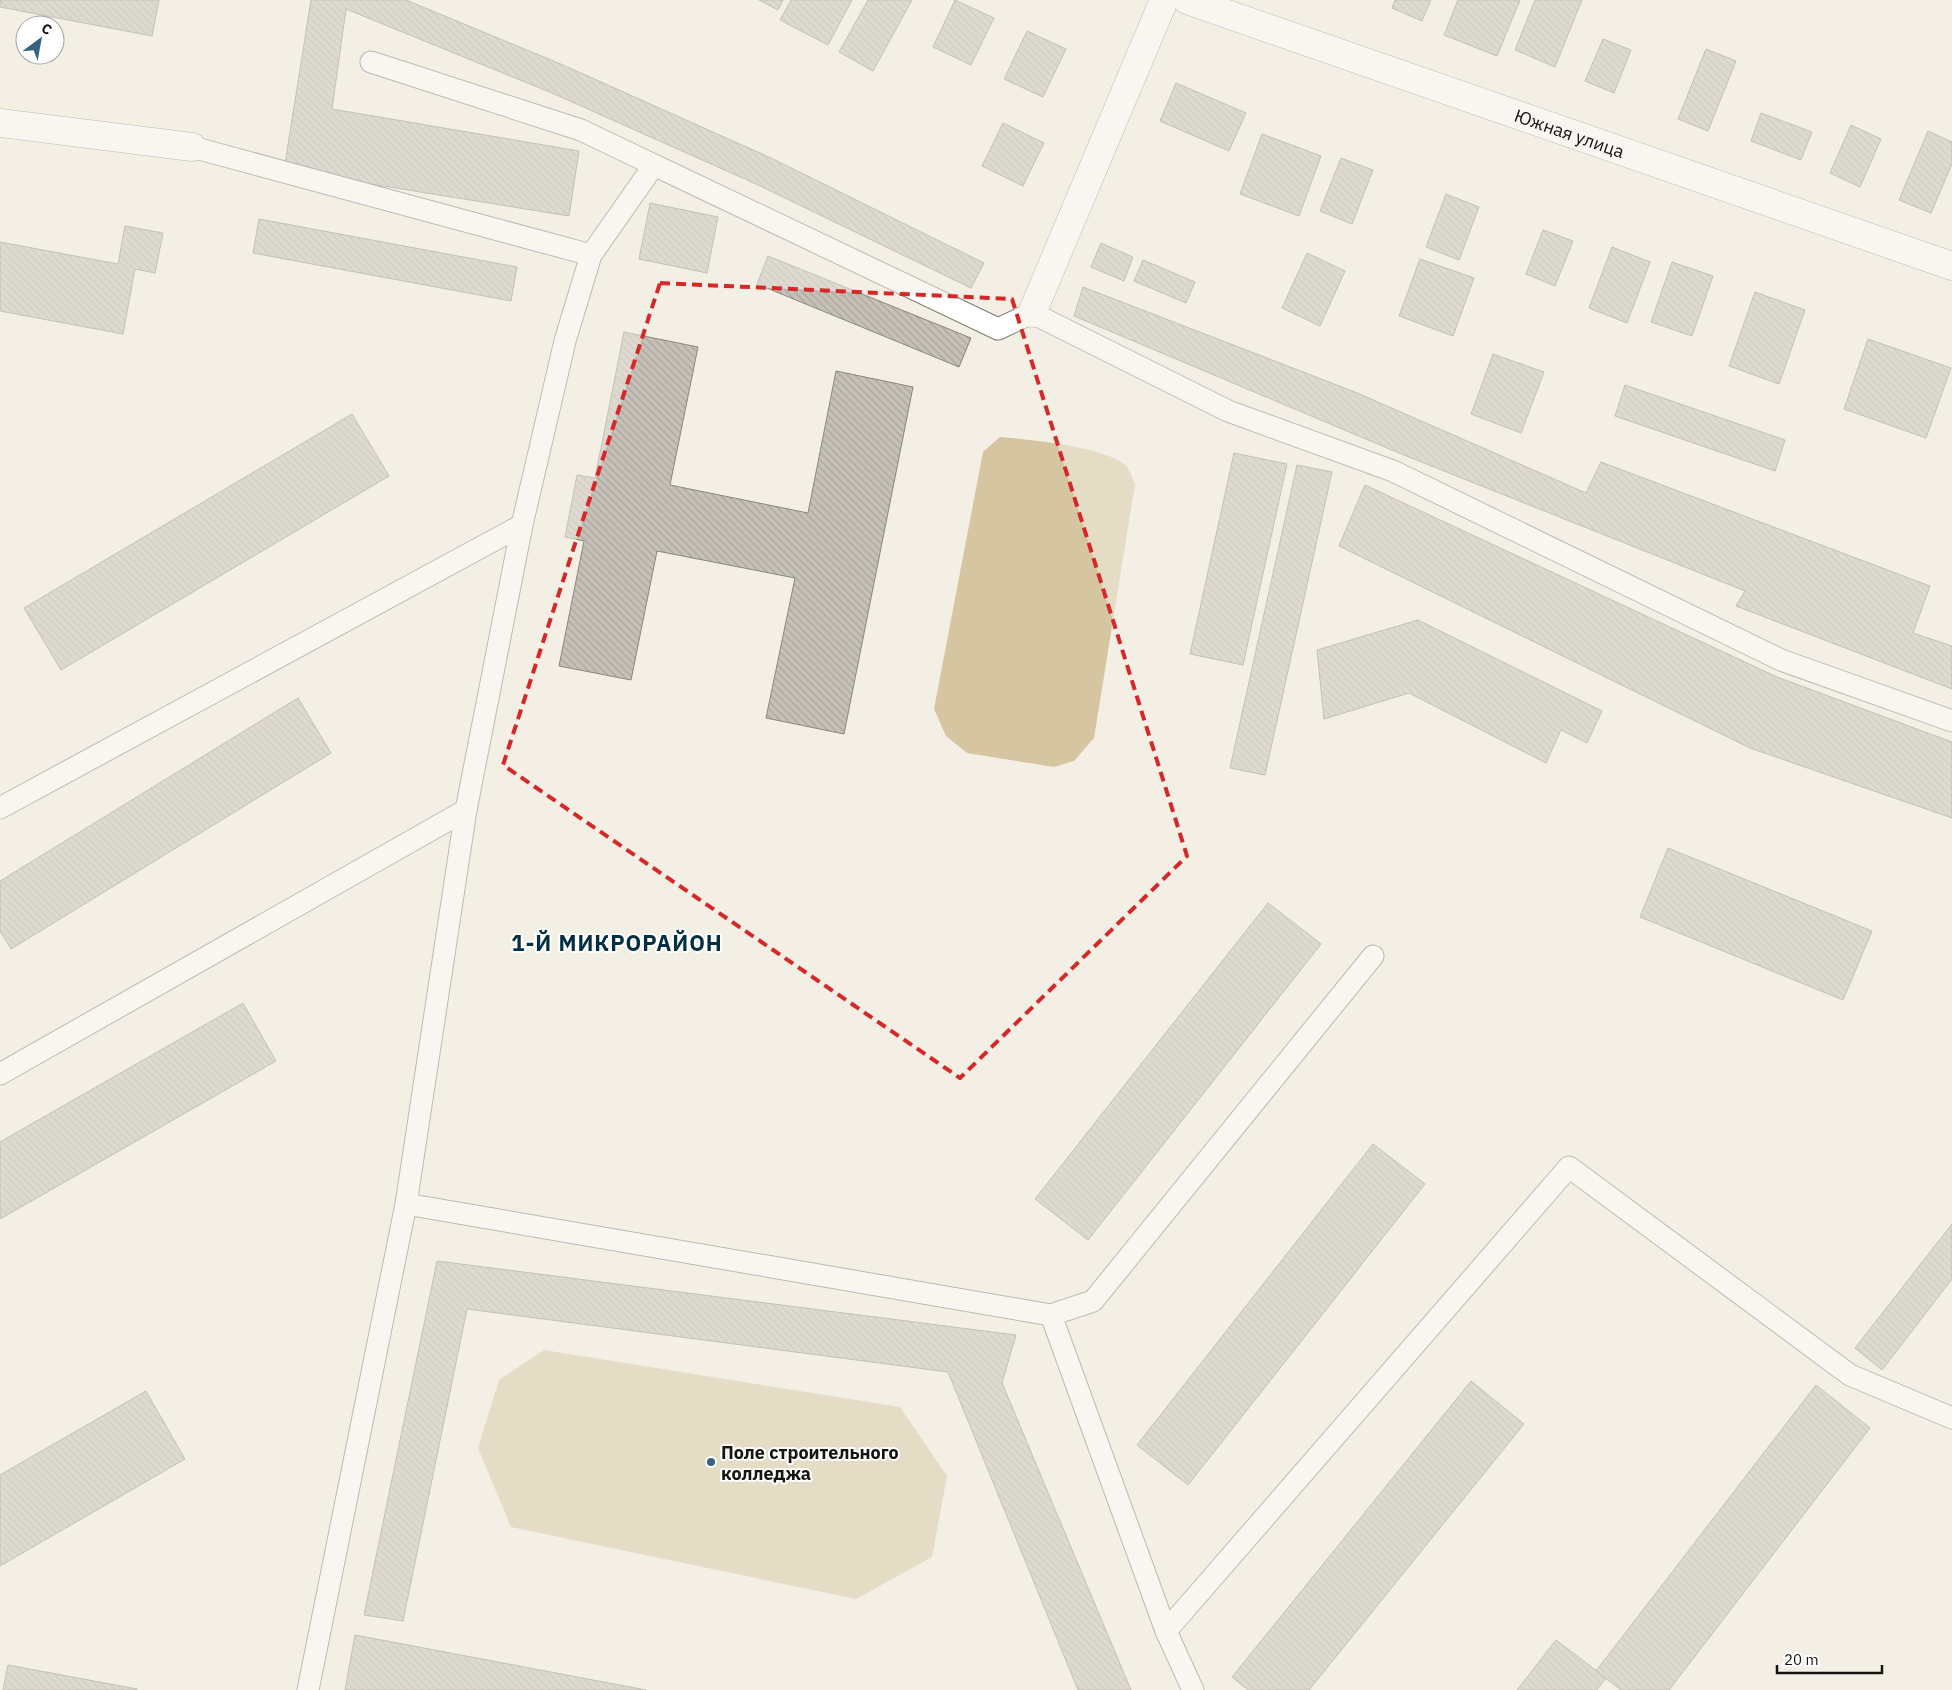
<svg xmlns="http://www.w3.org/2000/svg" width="1952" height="1690" font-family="'IBM Plex Sans',sans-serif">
  <defs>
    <pattern id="building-back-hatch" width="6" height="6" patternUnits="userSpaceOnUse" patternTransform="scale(1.25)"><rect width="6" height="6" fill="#c6c1b8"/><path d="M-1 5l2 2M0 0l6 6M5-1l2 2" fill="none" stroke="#a9a59d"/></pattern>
  </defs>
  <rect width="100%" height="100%" fill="#f3efe5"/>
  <g fill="#d5c5a1">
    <path d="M1000 437C1026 439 1111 447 1127 467 1130 472 1133 479 1135 484L1094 738 1074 761 1054 767 967 753 946 736 934 709 983 452Z"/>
    <polygon points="544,1350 900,1407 947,1476 932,1557 856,1599 511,1527 478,1448 499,1380"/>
  </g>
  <g fill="url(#building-back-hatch)" stroke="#8b877e">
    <polygon points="0,0 159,0 152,36 0,7"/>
    <polygon points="311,0 406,0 563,65 771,158 984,263 971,288 756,184 552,93 346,9 332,109 579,151 569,216 284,170"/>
    <polygon points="759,0 783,0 778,10"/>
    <polygon points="791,0 852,0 828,45 780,20"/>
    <polygon points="868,0 912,0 873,71 839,52"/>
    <polygon points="955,0 994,18 971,65 933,47"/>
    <polygon points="1395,0 1431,0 1422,21 1392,8"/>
    <polygon points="1458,0 1520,0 1497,56 1444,35"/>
    <polygon points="1535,0 1582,0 1555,67 1515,50"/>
    <polygon points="1027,31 1066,49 1043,97 1004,79"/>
    <polygon points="1603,39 1631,50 1614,93 1585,81"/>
    <polygon points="1706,49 1736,61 1708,131 1678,119"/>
    <polygon points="1176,83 1246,113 1229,151 1160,121"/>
    <polygon points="1761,113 1812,132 1801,160 1751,141"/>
    <polygon points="1003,123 1044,143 1023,186 982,166"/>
    <polygon points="1851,125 1881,139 1860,187 1830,173"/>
    <polygon points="1928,131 1952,142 1952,164 1931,213 1899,200"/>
    <polygon points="1262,134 1321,156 1299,216 1240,194"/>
    <polygon points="1341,158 1373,170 1352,224 1320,211"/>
    <polygon points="1446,194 1479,207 1459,260 1426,247"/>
    <polygon points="650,203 718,217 707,273 639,259"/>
    <polygon points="259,219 517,267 511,301 253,253"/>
    <polygon points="125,226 163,233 155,273 135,269 123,334 0,311 0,242 118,264"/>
    <polygon points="1543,230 1573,241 1555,286 1526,274"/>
    <polygon points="1101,243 1133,257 1124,281 1091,267"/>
    <polygon points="1612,247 1650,262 1627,323 1589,308"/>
    <polygon points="1307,253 1345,271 1320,326 1282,308"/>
    <polygon points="768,256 971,338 959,367 757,284"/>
    <polygon points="1420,259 1474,278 1453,336 1399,316"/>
    <polygon points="1143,260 1195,282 1186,303 1134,281"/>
    <polygon points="1672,262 1713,276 1692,336 1651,322"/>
    <polygon points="1083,287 1355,392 1586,493 1601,462 1930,586 1913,633 1952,646 1952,689 1736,606 1745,591 1399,453 1074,316"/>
    <polygon points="1755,292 1805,310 1779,384 1729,366"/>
    <polygon points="624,332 698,347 670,485 808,513 836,371 913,387 844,734 766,718 795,578 657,551 631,680 559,666 584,541 565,537 577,475 595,478"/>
    <polygon points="1868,339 1951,368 1926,438 1844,409"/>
    <polygon points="1493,354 1544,372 1521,433 1471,414"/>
    <polygon points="1625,385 1785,440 1775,471 1615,416"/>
    <polygon points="352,414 389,476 61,670 24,608"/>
    <polygon points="1234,453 1287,464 1243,665 1190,654"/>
    <polygon points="1297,465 1332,472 1265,775 1230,768"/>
    <polygon points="1365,485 1777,677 1952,742 1952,818 1750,748 1339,546"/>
    <polygon points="1418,620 1602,711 1587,743 1561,730 1546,763 1409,693 1324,719 1317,650"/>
    <polygon points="298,698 331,753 11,949 0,931 0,881"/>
    <polygon points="1668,848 1872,931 1843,1000 1640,917"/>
    <polygon points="1268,903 1321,944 1088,1240 1035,1199"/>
    <polygon points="243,1003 276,1061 0,1219 0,1142"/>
    <polygon points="1373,1144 1425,1184 1188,1485 1137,1445"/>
    <polygon points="1952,1224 1952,1279 1882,1370 1855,1348"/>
    <polygon points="437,1261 1016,1335 1002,1383 1131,1690 1078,1690 948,1372 467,1309 403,1621 364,1615"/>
    <polygon points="1471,1381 1524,1424 1309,1690 1248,1690 1232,1677"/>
    <polygon points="1816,1385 1870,1428 1669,1690 1621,1690 1596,1671"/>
    <polygon points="146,1391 185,1459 0,1566 0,1475"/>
    <polygon points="355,1635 646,1690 345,1690"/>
    <polygon points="1556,1640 1606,1678 1597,1690 1517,1690"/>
    <polygon points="8,1665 137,1689 137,1690 3,1690"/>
  </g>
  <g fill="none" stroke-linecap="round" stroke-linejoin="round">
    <g stroke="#7f7b72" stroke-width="23">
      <g id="lane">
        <polyline points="371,62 581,130 654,165"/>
        <polyline points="192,147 591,255"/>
        <polyline points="0,808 522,525"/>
        <polyline points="0,1074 466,810"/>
        <polyline points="406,1204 1051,1315 1093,1301 1373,956"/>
        <polyline points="1051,1315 1166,1631 1193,1690"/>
        <polyline points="1166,1631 1569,1167 1850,1375 1952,1418"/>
        <polyline points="308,1690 406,1204 466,810 522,525 565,341 591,255 654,165 998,329 1032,313 1228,411 1393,471 1781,660 1952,721"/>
      </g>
    </g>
    <g stroke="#7f7b72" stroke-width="29">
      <g id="street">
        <path id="s1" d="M1187 0 1952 266"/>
        <polyline points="0,123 192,147"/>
        <polyline points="1032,313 1164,0"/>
      </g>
    </g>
    <use href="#lane" stroke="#fff" stroke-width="21"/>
    <use href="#street" stroke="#fff" stroke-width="28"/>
  </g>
  <path d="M0 0H1952V1690H0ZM660 283 1012 299 1187 856 960 1078 503 765Z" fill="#f3efe5" fill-opacity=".55" fill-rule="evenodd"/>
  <path fill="none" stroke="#d62828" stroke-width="4" stroke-dasharray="10 6" stroke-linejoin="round" d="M660 283 1012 299 1187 856 960 1078 503 765Z"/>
  <circle fill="#336583" stroke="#fff" stroke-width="2" cx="711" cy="1462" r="5"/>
  <g text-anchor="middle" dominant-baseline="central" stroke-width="4" stroke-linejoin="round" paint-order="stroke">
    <g font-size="18" fill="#171512" stroke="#fff">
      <text stroke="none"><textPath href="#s1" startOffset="405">Южная улица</textPath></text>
    </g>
    <g font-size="18" font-weight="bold" fill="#171512" stroke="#fff" text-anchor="start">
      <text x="721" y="1452">Поле строительного<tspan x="721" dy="21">колледжа</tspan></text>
    </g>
    <g font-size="22" font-weight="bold" letter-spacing="1" fill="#032f45" stroke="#fff">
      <text x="617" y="942">1-Й МИКРОРАЙОН</text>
    </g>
  </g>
  <g transform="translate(40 40) rotate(32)"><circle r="24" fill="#ffffff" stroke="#a2a1a0"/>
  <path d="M0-4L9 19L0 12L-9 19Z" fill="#336583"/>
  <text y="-8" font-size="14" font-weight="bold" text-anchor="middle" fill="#171512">С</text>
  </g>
  <path d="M1777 1665v8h105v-8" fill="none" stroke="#171512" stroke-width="2.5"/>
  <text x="1784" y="1665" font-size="15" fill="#171512" stroke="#ffffff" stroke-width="4" paint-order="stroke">20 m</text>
</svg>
